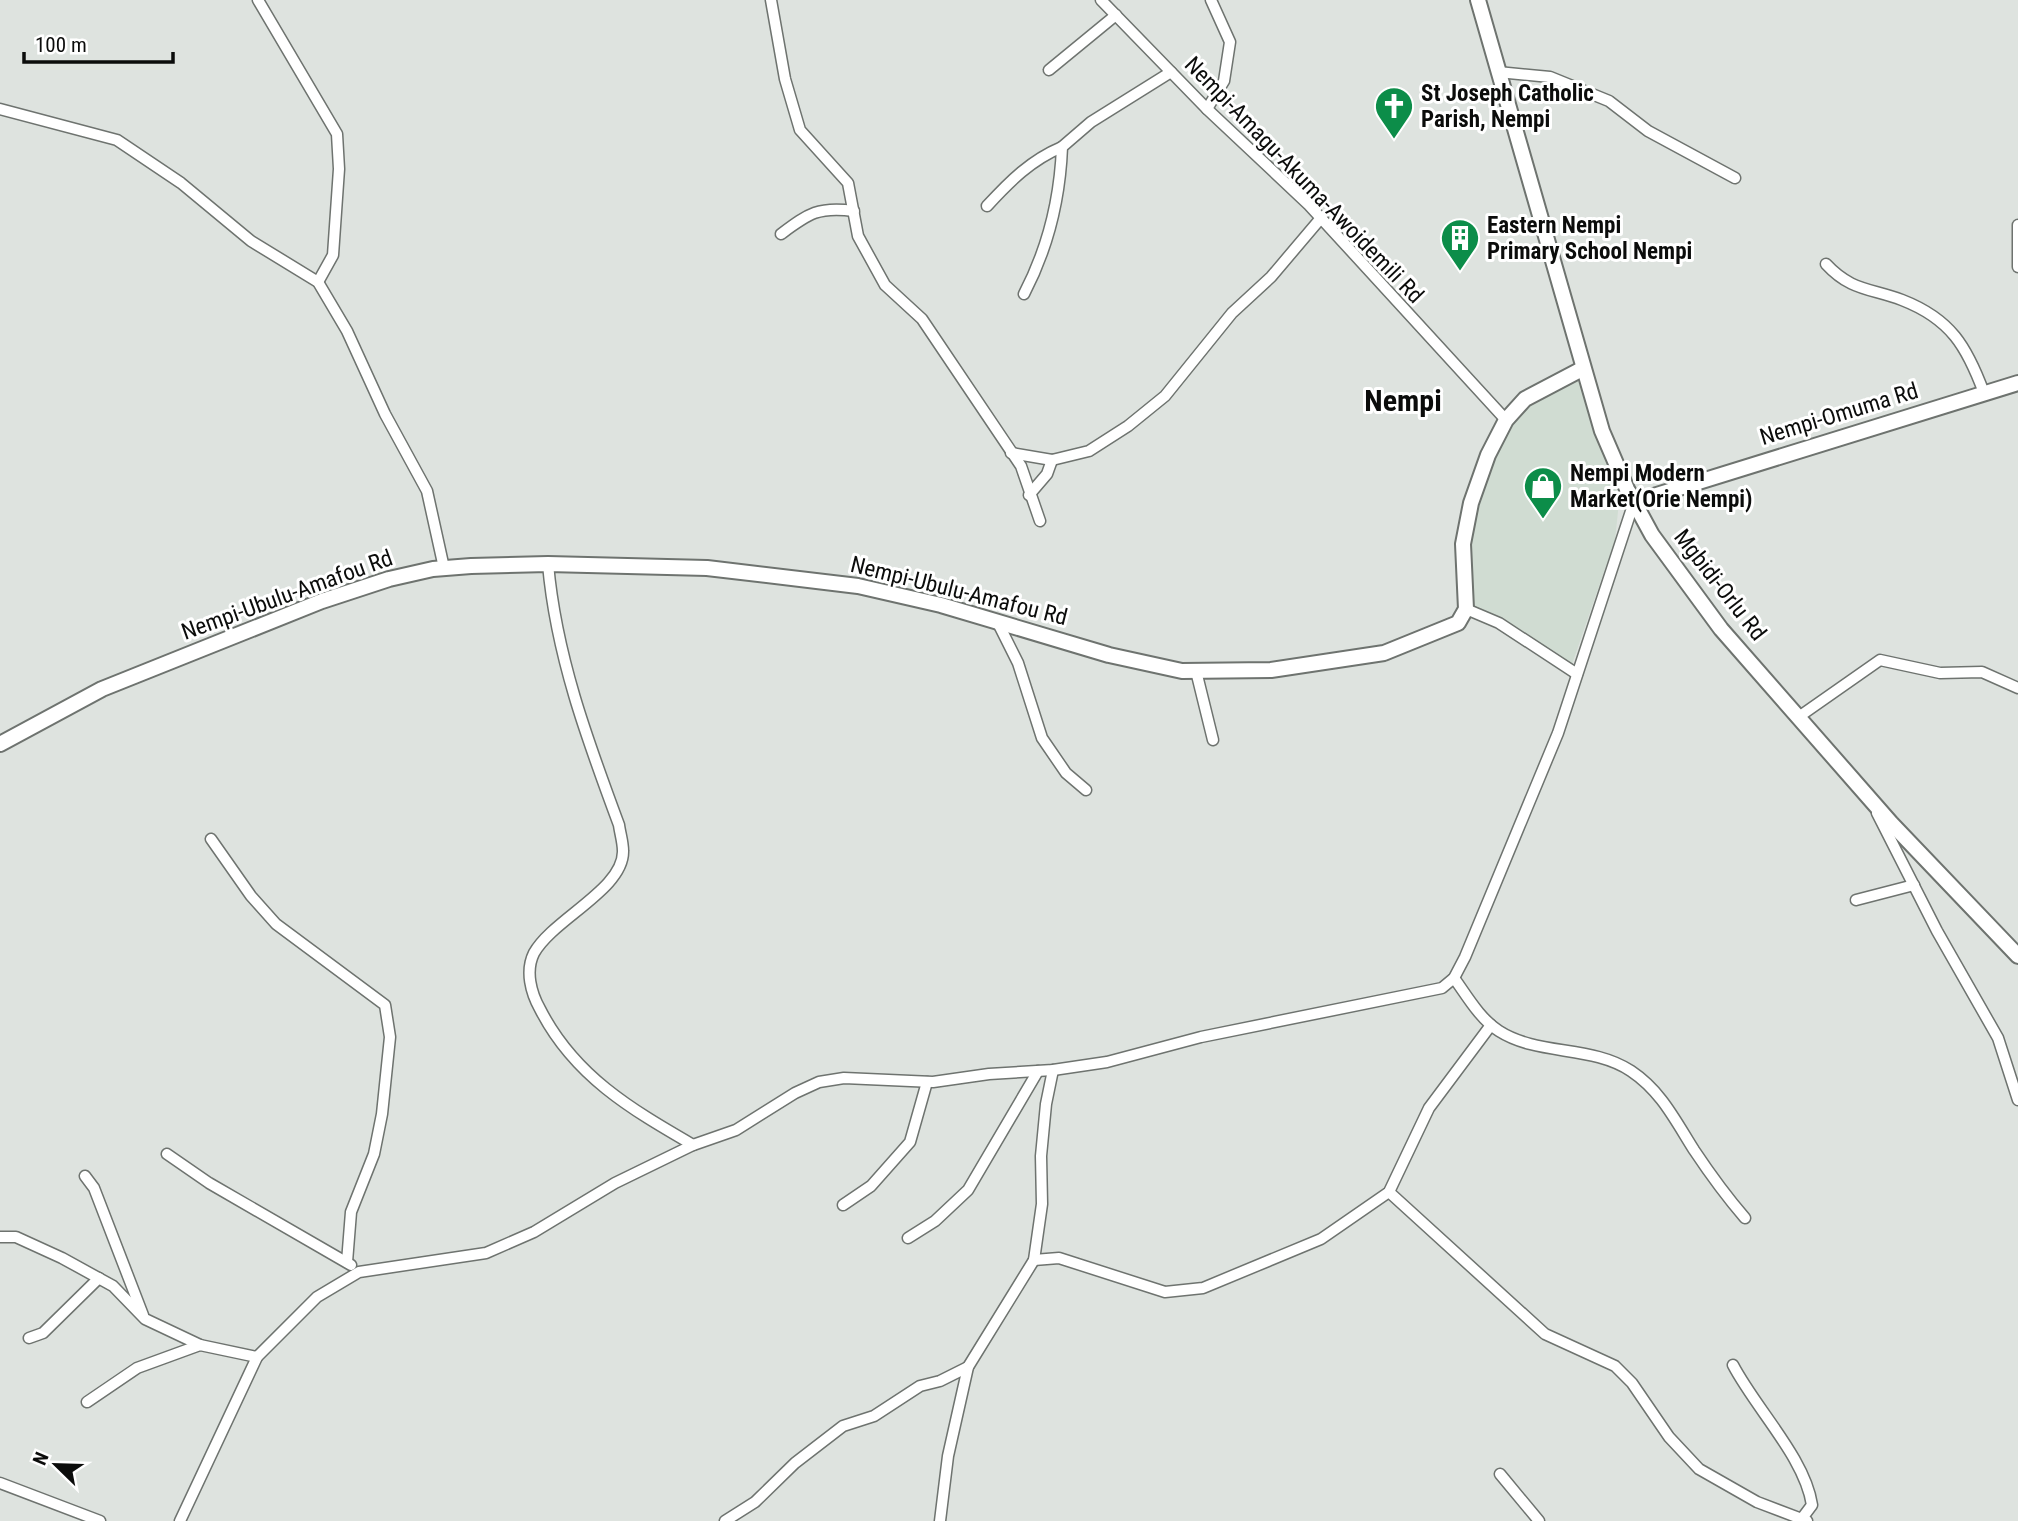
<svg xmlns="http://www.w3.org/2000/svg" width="2018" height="1521" font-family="'Roboto Condensed',sans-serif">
  <rect width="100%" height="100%" fill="#dee3df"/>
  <polygon fill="#d0dcd2" points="1582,369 1619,502 1615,540 1570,670 1466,609 1464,538 1506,420 1533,395"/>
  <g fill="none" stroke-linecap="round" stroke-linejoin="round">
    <g stroke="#6e736f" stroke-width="13">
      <g id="street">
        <polyline points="258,0 337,134 339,169 333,255 318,282"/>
        <polyline points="771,0 785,79 800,130 848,183 858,236 885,285 922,319 1021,466 1040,521"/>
        <polyline points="1101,0 1207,109 1309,205 1506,420"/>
        <polyline points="1049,70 1116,15"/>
        <polyline points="1498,72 1550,77 1609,101 1648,131 1735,178"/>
        <polyline points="0,109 117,140 181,183 251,241 318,282 347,331 385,414 427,491 444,568"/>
        <polyline points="1207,109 1224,81 1230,42 1211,0"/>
        <path d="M987 206C1010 181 1031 160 1062 147"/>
        <polyline points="2018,225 2018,267"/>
        <path d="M781 234C808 214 818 206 854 211"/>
        <path d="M1826 264C1851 291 1870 288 1902 300 1951 319 1967 347 1984 393"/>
        <path d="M1024 294C1048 248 1060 199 1062 147L1091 122 1171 72"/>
        <polyline points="1011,453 1052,460 1089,451 1128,426 1165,396 1232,313 1271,277 1321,218"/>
        <polyline points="1029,495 1047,474 1052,460"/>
        <path d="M548 564C556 655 587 739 619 825 620 833 623 842 623 851 624 889 553 919 534 953 525 971 531 993 540 1009 574 1076 631 1109 693 1145"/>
        <polyline points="1466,609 1499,623 1577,674"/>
        <polyline points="997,621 1018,663 1042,738 1066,773 1086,790"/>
        <polyline points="1196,671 1213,740"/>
        <polyline points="1800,716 1880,660 1940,673 1982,672 2018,688"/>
        <polyline points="1877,813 1937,931 1998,1038 2018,1100"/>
        <polyline points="211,839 251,896 276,924 385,1005 390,1037 382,1114 374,1154 351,1212 347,1262"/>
        <polyline points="1856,900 1914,885"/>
        <path d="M1454 978C1467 996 1480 1019 1499 1031 1538 1056 1592 1045 1631 1071 1661 1091 1675 1120 1694 1150 1710 1174 1726 1196 1745 1218"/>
        <polyline points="167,1154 209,1183 351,1265"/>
        <polyline points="85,1176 94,1188 143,1315"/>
        <polyline points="1389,1192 1545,1334 1615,1366 1632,1383 1669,1437 1699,1469 1757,1502 1807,1521"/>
        <polyline points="843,1205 871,1186 910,1142 927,1082"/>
        <polyline points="0,1237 16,1237 62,1258 113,1286 145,1319 200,1345"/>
        <polyline points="908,1238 935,1221 968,1190 1038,1071"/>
        <polyline points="1034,1260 1059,1258 1165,1292 1203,1288 1321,1239 1389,1192 1429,1108 1491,1025"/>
        <polyline points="29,1338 43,1333 99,1278"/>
        <path d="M1733 1365C1756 1409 1805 1458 1812 1505L1800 1521"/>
        <polyline points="87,1402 137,1368 200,1345 257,1357"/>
        <polyline points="1500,1474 1539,1521"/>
        <polyline points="0,1483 100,1521"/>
        <polyline points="180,1521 257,1357 317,1297 359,1272 486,1253 534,1232 615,1183 693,1145 736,1130 795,1093 819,1082 844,1078 933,1082 989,1074 1053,1070 1107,1062 1201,1037 1442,988 1454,978 1465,957 1558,733 1634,502"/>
        <polyline points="725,1521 755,1502 795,1463 843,1426 874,1416 920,1386 940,1381 968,1367"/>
        <polyline points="940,1521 948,1456 968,1367 1034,1260 1042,1204 1041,1156 1046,1104 1053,1070"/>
      </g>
    </g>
    <g stroke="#6e736f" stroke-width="18">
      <g id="secondary">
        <polyline points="1478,0 1602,431 1627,489 1652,535 1721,629 1891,823 2018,956"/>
        <polyline points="1634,502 2018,383"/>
        <polyline points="0,744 102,689 322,601 389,579 433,569 471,566 548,564 707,568 858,586 941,605 1109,655 1182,671 1271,670 1384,653 1458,623 1466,609 1463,544 1471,503 1488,455 1506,420 1525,399 1582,369"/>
      </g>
    </g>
    <use href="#street" stroke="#fff" stroke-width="10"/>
    <use href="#secondary" stroke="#fff" stroke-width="14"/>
  </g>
  <defs>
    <g id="church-pin" transform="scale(2.0125)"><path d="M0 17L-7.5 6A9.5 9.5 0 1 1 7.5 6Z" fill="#0c8d49" stroke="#fff"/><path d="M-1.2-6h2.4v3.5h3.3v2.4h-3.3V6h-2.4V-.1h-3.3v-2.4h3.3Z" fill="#fff"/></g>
    <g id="building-pin" transform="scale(2.0125)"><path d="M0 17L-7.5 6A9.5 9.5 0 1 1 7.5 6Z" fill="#0c8d49" stroke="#fff"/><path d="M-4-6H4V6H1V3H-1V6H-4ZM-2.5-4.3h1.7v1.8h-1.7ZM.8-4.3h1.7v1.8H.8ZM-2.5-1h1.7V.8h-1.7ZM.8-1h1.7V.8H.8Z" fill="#fff"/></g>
    <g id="shop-pin" transform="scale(2.0125)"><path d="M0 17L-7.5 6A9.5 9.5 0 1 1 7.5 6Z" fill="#0c8d49" stroke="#fff"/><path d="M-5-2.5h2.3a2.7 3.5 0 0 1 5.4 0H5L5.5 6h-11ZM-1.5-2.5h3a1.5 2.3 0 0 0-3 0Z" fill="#fff"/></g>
  </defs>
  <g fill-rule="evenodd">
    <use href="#church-pin" x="1394" y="106"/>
    <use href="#building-pin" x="1460" y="238"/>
    <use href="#shop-pin" x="1543" y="486"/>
  </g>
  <g text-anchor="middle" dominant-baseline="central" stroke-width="6" stroke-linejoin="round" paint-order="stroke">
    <g font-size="23" font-weight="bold" fill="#0b0c0b" stroke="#fff" text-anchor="start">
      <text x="1421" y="93">St Joseph Catholic<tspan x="1421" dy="26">Parish, Nempi</tspan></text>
      <text x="1487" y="225">Eastern Nempi<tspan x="1487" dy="26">Primary School Nempi</tspan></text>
      <text x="1570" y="473">Nempi Modern<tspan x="1570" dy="26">Market(Orie Nempi)</tspan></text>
    </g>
    <g font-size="23" fill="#0b0c0b" stroke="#fff">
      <text transform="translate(1304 180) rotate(46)">Nempi-Amagu-Akuma-Awoidemili Rd</text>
      <text transform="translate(1839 414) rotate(-17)">Nempi-Omuma Rd</text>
      <text transform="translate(1720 585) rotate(52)">Mgbidi-Orlu Rd</text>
      <text transform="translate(959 591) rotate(14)">Nempi-Ubulu-Amafou Rd</text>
      <text transform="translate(287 595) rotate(-20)">Nempi-Ubulu-Amafou Rd</text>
    </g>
    <g font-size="30" font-weight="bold" fill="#0b0c0b" stroke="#fff">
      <text x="1403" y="400">Nempi</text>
    </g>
  </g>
  <g transform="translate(56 1465) rotate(293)" stroke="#ffffff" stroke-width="5" paint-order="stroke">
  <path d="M0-5L12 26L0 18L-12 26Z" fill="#0b0c0b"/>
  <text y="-10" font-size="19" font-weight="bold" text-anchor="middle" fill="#0b0c0b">N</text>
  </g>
  <path d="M24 52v10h149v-10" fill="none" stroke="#0b0c0b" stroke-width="3.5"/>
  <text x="35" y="52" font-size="21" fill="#0b0c0b" stroke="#ffffff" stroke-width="5" paint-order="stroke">100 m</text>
</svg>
